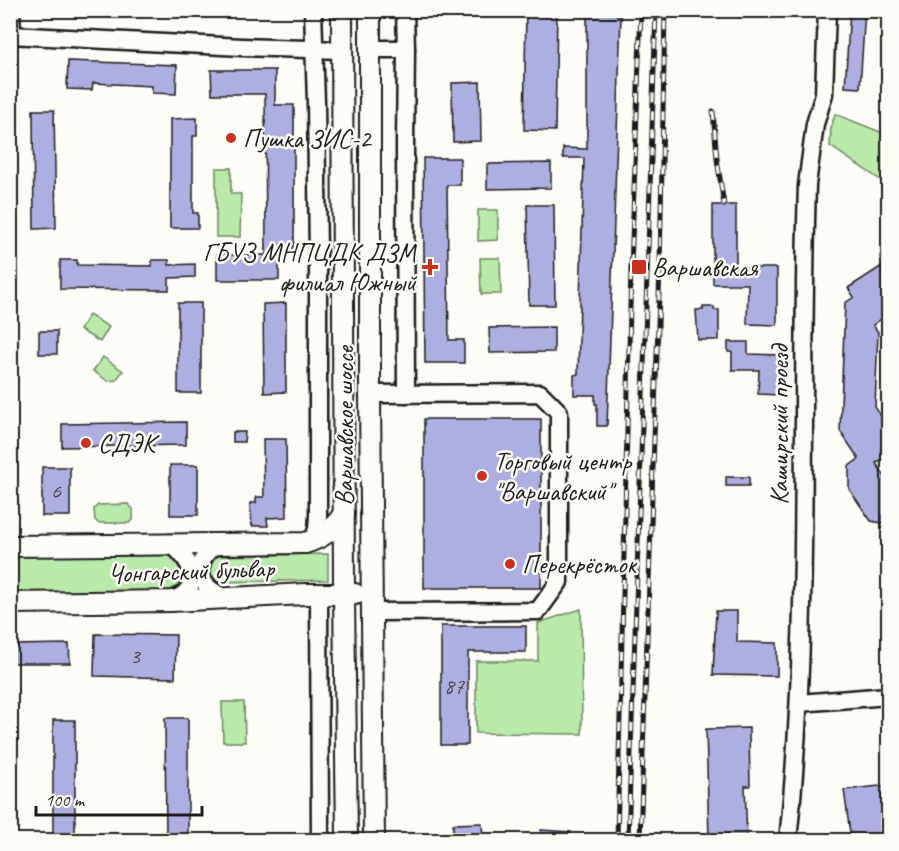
<svg xmlns="http://www.w3.org/2000/svg" width="899" height="851" font-family="Caveat,sans-serif">
  <rect width="100%" height="100%" fill="#fdfcf7"/>
  <filter id="ink" filterUnits="userSpaceOnUse"><feTurbulence type="fractalNoise" baseFrequency=".0167" numOctaves="2"/><feDisplacementMap in="SourceGraphic" scale="12" xChannelSelector="R" yChannelSelector="G"/><feConvolveMatrix kernelMatrix="1 2 1 2 8 2 1 2 1" color-interpolation-filters="sRGB"/></filter>
  <g filter="url(#ink)">
    <g fill="#baeaa9" stroke="#6b8362" stroke-width="1.5">
      <polygon points="835,114 888,135 888,185 830,146 831,128"/>
      <polygon points="216,168 231,168 231,194 241,194 240,237 216,237"/>
      <polygon points="478,210 498,210 498,240 478,241"/>
      <polygon points="480,258 500,258 501,294 481,294"/>
      <polygon points="89,315 109,327 100,342 80,330"/>
      <polygon points="103,357 123,371 116,380 108,381 93,371"/>
      <polygon points="128,504 133,509 133,520 129,523 98,523 95,520 94,509 98,505"/>
      <polygon points="169,549 183,570 178,585 169,591 11,592 10,552"/>
      <polygon points="328,554 328,580 218,582 210,573 211,560 216,556"/>
      <polygon points="581,609 582,734 476,733 476,661 538,661 538,623"/>
      <polygon points="222,702 244,702 245,742 223,742"/>
    </g>
    <g fill="#afaee0" stroke="#1c1c1c" stroke-width="1.5">
      <polygon points="526,10 557,10 555,131 524,130"/>
      <polygon points="587,10 617,10 616,15 621,16 607,426 597,426 597,404 595,404 595,395 574,395 574,375 578,374 584,158 563,158 563,148 587,149"/>
      <polygon points="850,10 865,10 860,88 845,87"/>
      <polygon points="68,61 177,65 176,94 152,93 152,86 93,83 92,90 67,89"/>
      <polygon points="211,70 275,70 275,105 294,105 294,248 279,248 279,280 217,280 217,255 266,255 265,94 212,94"/>
      <polygon points="480,82 481,141 453,142 452,83"/>
      <polygon points="33,110 54,110 56,228 34,229"/>
      <polygon points="197,118 197,136 193,136 193,213 198,213 198,228 170,228 170,119"/>
      <polygon points="423,158 460,158 460,185 447,185 449,340 464,340 464,363 425,363"/>
      <polygon points="551,163 551,188 487,189 487,164"/>
      <polygon points="527,205 554,205 555,305 529,305"/>
      <polygon points="713,205 736,205 736,268 777,268 777,325 747,324 748,284 713,284"/>
      <polygon points="60,260 77,260 77,265 152,266 152,260 169,260 169,265 195,264 195,277 169,278 169,290 60,289"/>
      <polygon points="885,264 888,268 888,314 873,325 878,332 875,407 888,427 888,455 876,463 888,481 888,524 871,521 849,489 849,466 859,459 840,431 845,303 854,297 848,288"/>
      <rect x="178" y="303" width="23" height="90"/>
      <polygon points="286,303 286,392 264,393 263,304"/>
      <polygon points="703,307 714,307 714,310 719,310 719,340 698,340 696,310 703,310"/>
      <polygon points="554,327 554,352 490,353 489,328"/>
      <rect x="39" y="331" width="18" height="23"/>
      <polygon points="728,342 748,342 748,354 783,355 781,395 758,394 759,370 732,370 732,352 728,352"/>
      <rect x="424" y="419" width="117" height="169"/>
      <polygon points="186,422 186,445 62,447 62,424"/>
      <polygon points="233,432 245,432 244,442 233,442"/>
      <polygon points="263,439 286,439 287,517 267,518 268,526 252,526 250,503 256,503 256,497 264,497"/>
      <rect x="170" y="465" width="28" height="50"/>
      <rect x="42" y="467" width="28" height="49"/>
      <rect x="726" y="477" width="23" height="9"/>
      <polygon points="716,611 737,611 737,642 777,643 777,676 713,675"/>
      <polygon points="441,626 526,626 526,652 468,652 468,745 441,745"/>
      <polygon points="95,634 176,635 175,678 94,676"/>
      <polygon points="69,644 70,663 10,663 10,645"/>
      <polygon points="165,718 188,718 188,840 166,840"/>
      <rect x="53" y="720" width="22" height="120"/>
      <polygon points="749,728 750,786 745,786 747,840 709,840 706,729"/>
      <polygon points="888,785 888,840 851,840 844,790"/>
      <polygon points="482,823 483,840 453,840 453,824"/>
      <polygon points="541,830 571,832 570,840 540,840"/>
    </g>
    <g fill="none" stroke-linecap="round" stroke-linejoin="round">
      <g stroke="#1c1c1c" stroke-width="21">
        <g id="minor">
          <polyline points="11,10 12,35"/>
          <polyline points="405,10 406,49 405,146 406,394"/>
          <polyline points="10,35 242,47 342,50"/>
          <polyline points="370,49 406,49"/>
          <polyline points="370,394 540,393 559,412 559,582 538,611 373,612"/>
          <polyline points="313,541 317,529 318,516 318,255 316,102 313,10"/>
          <path d="M170 543C192 561 206 587 171 601"/>
          <path d="M224 545C221 545 217 546 214 547 201 554 196 573 206 585 211 591 220 595 227 599"/>
          <polyline points="319,594 320,840"/>
          <polyline points="799,703 888,696"/>
          <path d="M788 840C811 623 800 403 807 185L815 124 824 94 827 10"/>
        </g>
      </g>
      <g stroke="#1c1c1c" stroke-width="24">
        <g id="major">
          <polyline points="342,10 344,594 347,840"/>
          <polyline points="370,10 370,394 374,840"/>
          <path d="M10 546 305 543C323 538 334 529 344 513"/>
          <polyline points="10,603 171,601 305,594 355,594"/>
        </g>
      </g>
      <use href="#minor" stroke="#fdfcf7" stroke-width="16"/>
      <use href="#major" stroke="#fdfcf7" stroke-width="20"/>
      <g stroke="#1c1c1c" stroke-width="5">
        <g id="rail">
          <polyline points="713,111 717,159 724,205"/>
          <polyline points="617,840 631,267 641,10"/>
          <polyline points="628,840 656,10"/>
          <polyline points="640,840 660,267 665,10"/>
        </g>
      </g>
      <use href="#rail" stroke="#fdfcf7" stroke-width="3" stroke-dasharray="9" stroke-linecap="butt"/>
    </g>
  </g>
  <g fill="#c8321e" stroke="#fdfcf7" stroke-width="2">
    <circle cx="231" cy="138" r="6"/>
    <path d="M427 258h6v6h6v6h-6v6h-6v-6h-6v-6h6z"/>
    <rect x="631" y="259" width="16" height="16" rx="3"/>
    <circle cx="86" cy="443" r="6"/>
    <circle cx="482" cy="476" r="6"/>
    <circle cx="510" cy="564" r="6"/>
  </g>
  <g text-anchor="middle" dominant-baseline="central" stroke-width="5" stroke-linejoin="round" paint-order="stroke">
    <g font-size="22" fill="#41404d">
      <text x="56" y="491">6</text>
      <text x="135" y="656">3</text>
      <text x="454" y="686">87</text>
    </g>
    <g font-size="26" fill="#1c1c1c" stroke="#fdfcf7" text-anchor="start">
      <text x="243" y="138">Пушка ЗИС-2</text>
      <text x="416" y="252" text-anchor="end">ГБУЗ МНПЦДК ДЗМ<tspan x="416" dy="30">филиал Южный</tspan></text>
      <text x="652" y="267">Варшавская</text>
      <text x="98" y="443">СДЭК</text>
      <text x="494" y="461">Торговый центр<tspan x="494" dy="30">"Варшавский"</tspan></text>
      <text x="522" y="564">Перекрёсток</text>
    </g>
    <g font-size="26" fill="#1c1c1c" stroke="#fdfcf7">
      <text transform="translate(779 425) rotate(-90)">Каширский проезд</text>
      <text transform="translate(344 426) rotate(-90)">Варшавское шоссе</text>
      <text transform="translate(191 571) rotate(-2)">Чонгарский бульвар</text>
    </g>
  </g>
  <rect width="899" height="851" fill="none" stroke="#fdfcf7" stroke-width="36"/>
  <rect x="18" y="18" width="863" height="815" fill="none" stroke="#1c1c1c" stroke-width="2" filter="url(#ink)"/>
  <path d="M36 806v9h166v-9" fill="none" stroke="#1c1c1c" stroke-width="3"/>
  <text x="45" y="806" font-size="18" fill="#1c1c1c" stroke="#fdfcf7" stroke-width="4.5" paint-order="stroke">100 m</text>
</svg>
